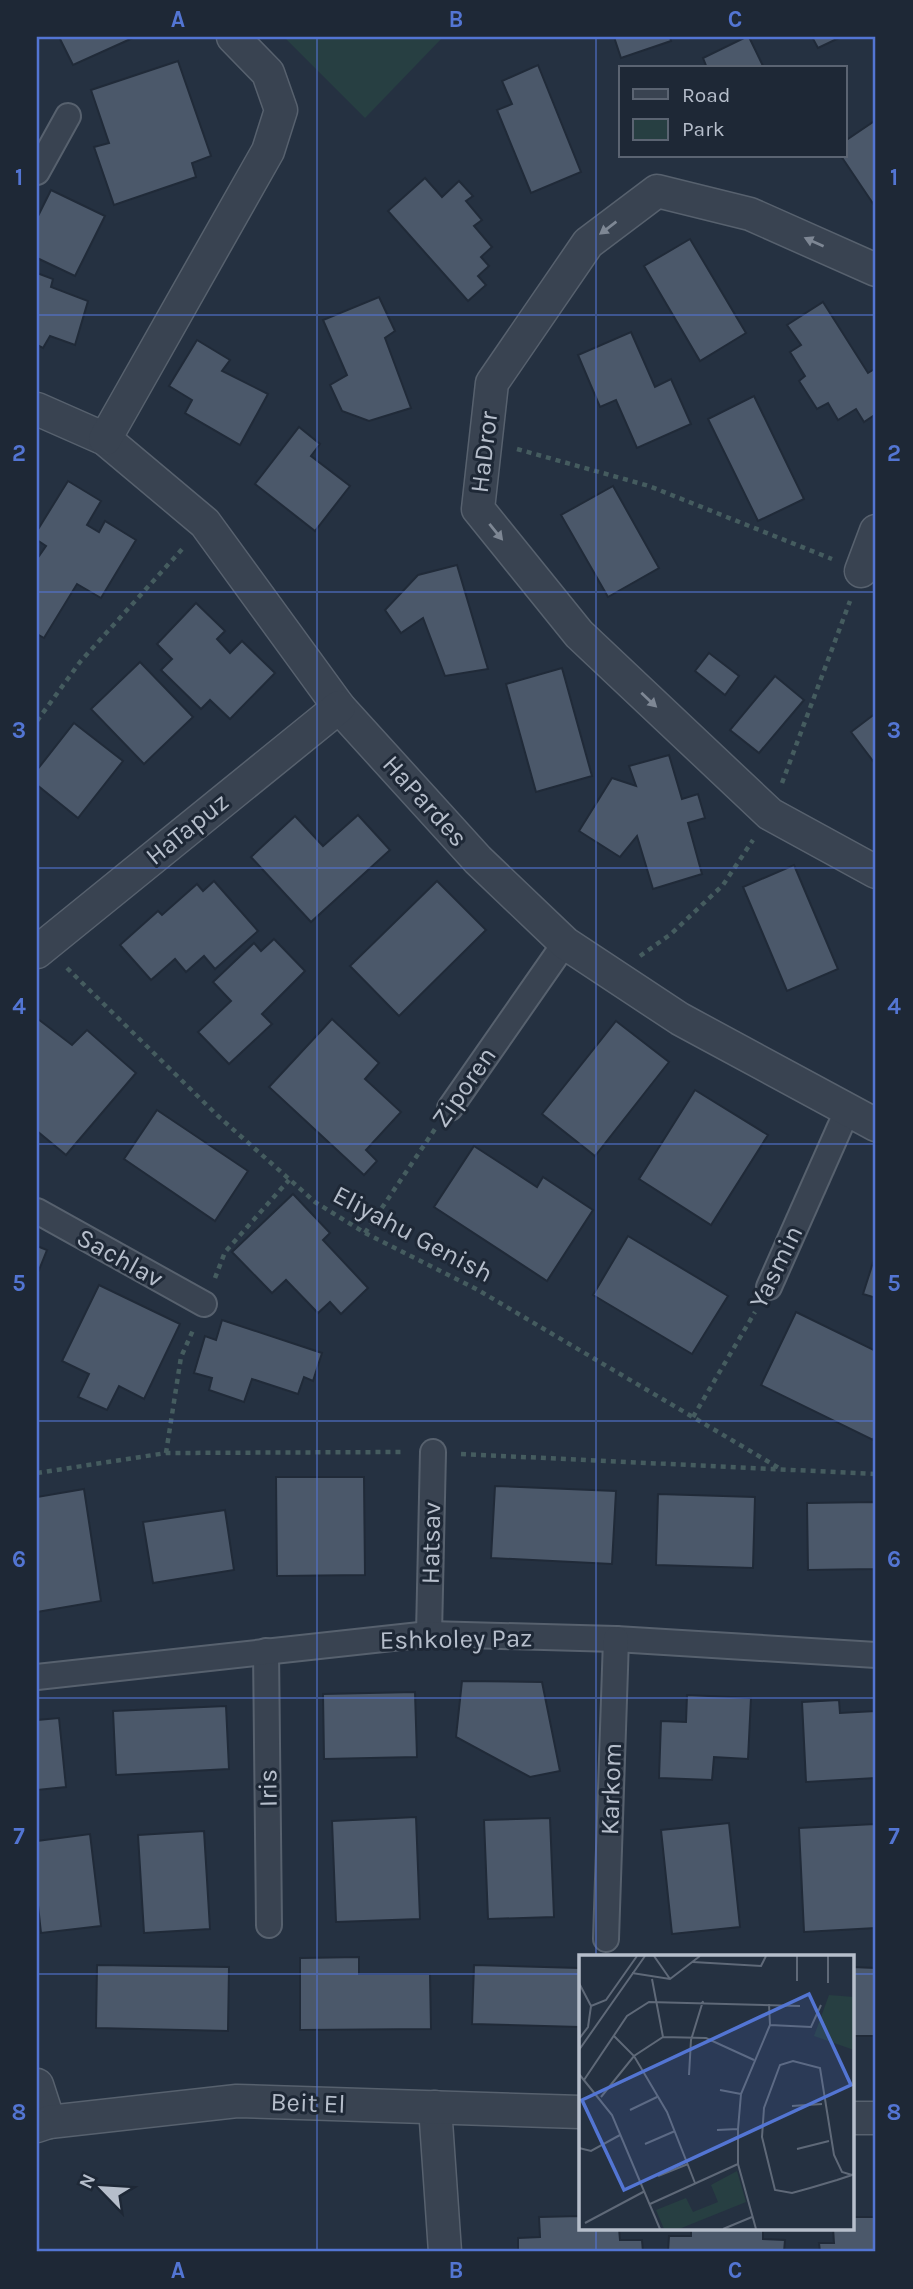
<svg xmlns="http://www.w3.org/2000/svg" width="913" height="2289" font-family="Karla,sans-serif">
  <rect width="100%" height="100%" fill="#253141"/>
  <polygon fill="#273f42" points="284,37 443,37 365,118"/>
  <g fill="#4b586a" stroke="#202a38" stroke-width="2">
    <polygon points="59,37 135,37 73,65"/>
    <polygon points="614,37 670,37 671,41 621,58"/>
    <polygon points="746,37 749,37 764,68 707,68 703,58"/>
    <polygon points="812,37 841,37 818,48"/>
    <polygon points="178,61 211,156 192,163 196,177 114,205 94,147 109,143 91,90"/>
    <polygon points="538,65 581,172 531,193 497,110 512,104 502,81"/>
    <polygon points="876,120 876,208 841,156 845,156 845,141"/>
    <polygon points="425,178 442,197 459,181 473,196 466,201 482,220 474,226 492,247 481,257 489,266 478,276 486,285 468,301 388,211"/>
    <polygon points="51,190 105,216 75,276 37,258 37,218"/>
    <polygon points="690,239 746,333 700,361 644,266"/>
    <polygon points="37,273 53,279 51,287 88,301 75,345 50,336 43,348 37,345"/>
    <polygon points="379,297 395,331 385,338 411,408 369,421 342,411 330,385 347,375 323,320"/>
    <polygon points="823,302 868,373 876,368 876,414 864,422 856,409 838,420 828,403 817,409 799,381 805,376 790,352 801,345 787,325"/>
    <polygon points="631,332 655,387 671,379 691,424 637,448 616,400 600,407 578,355"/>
    <polygon points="197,340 230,360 222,371 268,394 240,445 185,413 192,400 169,386"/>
    <polygon points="754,396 804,499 758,521 708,419"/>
    <polygon points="299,427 320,444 311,456 350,486 315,531 255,484"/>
    <polygon points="68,481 101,501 87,525 99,532 105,521 136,540 101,598 77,584 44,638 37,634 37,559 46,546 37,540 37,531"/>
    <polygon points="613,486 659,568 608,597 561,515"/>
    <polygon points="457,565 488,669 445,676 423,618 401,633 385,610 418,575"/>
    <polygon points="196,603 225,631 217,639 230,653 242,641 275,673 230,719 210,700 201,709 161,670 172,659 157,644"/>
    <polygon points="709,653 739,676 725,695 695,671"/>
    <polygon points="140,662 193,717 144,764 91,709"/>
    <polygon points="562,668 592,776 536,792 506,684"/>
    <polygon points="775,676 804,700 759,753 730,730"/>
    <polygon points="876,713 876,765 851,732"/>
    <polygon points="74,723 123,761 78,818 37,785 37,770"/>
    <polygon points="669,755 682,799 698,794 705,818 688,823 702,874 653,889 637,836 620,857 579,831 612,778 636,786 629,766"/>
    <polygon points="358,815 390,850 311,922 251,857 295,816 323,846"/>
    <polygon points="794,865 838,969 787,991 743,887"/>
    <polygon points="214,881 258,931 215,969 204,956 186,972 175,959 151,980 120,945 158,911 162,915 197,884 203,891"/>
    <polygon points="437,881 486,930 399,1016 350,966"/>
    <polygon points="274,939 305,971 262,1014 272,1024 229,1064 198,1032 231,1001 213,982 254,943 261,951"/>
    <polygon points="38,1019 72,1045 87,1030 136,1073 66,1155 37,1131"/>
    <polygon points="332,1019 379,1063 365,1079 401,1112 366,1150 377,1161 364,1175 269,1087"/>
    <polygon points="616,1021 669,1062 595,1156 542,1114"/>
    <polygon points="695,1090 768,1135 711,1225 639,1179"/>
    <polygon points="157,1110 248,1171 215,1221 124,1159"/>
    <polygon points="474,1146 537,1187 543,1177 593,1210 547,1281 434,1207"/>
    <polygon points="293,1194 330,1233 323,1240 368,1288 341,1314 330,1302 318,1313 286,1280 272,1293 232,1252"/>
    <polygon points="628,1236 728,1296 692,1354 593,1295"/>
    <polygon points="37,1246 47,1250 37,1275"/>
    <polygon points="876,1253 876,1298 863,1294"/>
    <polygon points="99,1285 180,1324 144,1399 119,1386 107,1410 78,1397 89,1374 62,1361"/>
    <polygon points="796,1312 876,1351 876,1433 873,1440 761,1385"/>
    <polygon points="222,1320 322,1353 313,1381 304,1377 298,1394 252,1379 244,1402 209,1390 212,1378 194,1373 205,1336 216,1340"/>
    <polygon points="276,1477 364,1477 365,1575 277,1576"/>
    <polygon points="495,1486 616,1491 612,1564 491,1558"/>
    <polygon points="84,1489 101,1601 37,1612 37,1497"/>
    <polygon points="658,1494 755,1497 753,1568 656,1565"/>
    <polygon points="876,1502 876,1569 808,1570 807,1503"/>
    <polygon points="225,1510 234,1570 153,1583 143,1522"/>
    <polygon points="462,1681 542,1682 560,1771 530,1777 456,1737"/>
    <polygon points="415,1692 417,1757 324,1759 323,1694"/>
    <polygon points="687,1695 751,1698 748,1759 714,1757 712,1780 659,1778 661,1721 686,1722"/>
    <polygon points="839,1700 840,1713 876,1711 876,1778 806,1782 802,1702"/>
    <polygon points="226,1706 229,1769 116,1775 113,1711"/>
    <polygon points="59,1718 66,1787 37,1790 37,1720"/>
    <polygon points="416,1817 420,1919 336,1922 332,1821"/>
    <polygon points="550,1818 554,1917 488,1919 484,1820"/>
    <polygon points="729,1823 740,1927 672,1934 661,1830"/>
    <polygon points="875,1824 876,1928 804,1932 799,1828"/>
    <polygon points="204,1831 210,1929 144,1933 138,1835"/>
    <polygon points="90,1834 101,1926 41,1933 37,1896 37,1841"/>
    <polygon points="359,1957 359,1974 430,1974 431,2029 300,2030 300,1958"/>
    <polygon points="97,1965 229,1967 228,2031 96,2028"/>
    <polygon points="474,1965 580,1968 580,2027 472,2024"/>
    <polygon points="852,1967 876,1968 876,2036 852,2036"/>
    <polygon points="580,2216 580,2228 619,2228 620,2240 642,2240 643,2252 518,2252 518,2238 540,2237 539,2217"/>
    <polygon points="852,2217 876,2217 876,2252 820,2252 819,2243 834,2243 833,2228 852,2228"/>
    <polygon points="691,2228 763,2228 763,2239 785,2240 784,2252 668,2252 669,2236 691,2236"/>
  </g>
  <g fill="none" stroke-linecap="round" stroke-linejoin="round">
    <g stroke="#57616e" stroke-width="28">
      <g id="pedestrian">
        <polyline points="37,172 68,116"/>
        <polyline points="450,1108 565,943"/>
        <polyline points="37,1211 204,1304"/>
        <polyline points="769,1287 847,1111"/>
        <polyline points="429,1634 433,1452"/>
        <polyline points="266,1651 269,1925"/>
        <polyline points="37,1677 429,1634 616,1639 876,1655"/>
        <polyline points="606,1939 616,1639"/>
      </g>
    </g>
    <g stroke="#57616e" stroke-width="35">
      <g id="minor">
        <polyline points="876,270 750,214 657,191 588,243 492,383 478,509 579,634 770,814 876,872"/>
        <polyline points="37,409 105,439 205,523 339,707 478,860 565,943 680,1019 876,1125"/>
        <polyline points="105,439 268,151 281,110 268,73 233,37"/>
        <polyline points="861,571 876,531"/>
        <polyline points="37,952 339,707"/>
        <polyline points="37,2085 49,2122"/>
        <polyline points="435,2107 445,2252"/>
        <polyline points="852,2118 876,2118"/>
        <polyline points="37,2126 49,2122 237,2101 580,2112"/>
      </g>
    </g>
    <g stroke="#455c5f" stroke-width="4.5" stroke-dasharray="5 5" stroke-linecap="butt">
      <polyline points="517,449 649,486 832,559"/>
      <polyline points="37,721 80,662 184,547"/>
      <polyline points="782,783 850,601"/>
      <polyline points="640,956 671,934 723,885 753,840"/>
      <polyline points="67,968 218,1116 315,1202 365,1233 478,1290 779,1468"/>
      <polyline points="365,1233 435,1129"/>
      <polyline points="215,1278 225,1252 289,1180"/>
      <polyline points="693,1417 755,1312"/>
      <polyline points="166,1453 181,1357 194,1328"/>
      <polyline points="461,1454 876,1474"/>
      <polyline points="37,1473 166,1453 403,1452"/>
    </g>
    <use href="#pedestrian" stroke="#394351" stroke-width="24"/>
    <use href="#minor" stroke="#394351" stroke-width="32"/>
  </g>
  <defs><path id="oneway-solid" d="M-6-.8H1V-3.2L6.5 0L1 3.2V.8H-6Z" transform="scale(1.75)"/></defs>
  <g fill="#7e8794">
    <use href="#oneway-solid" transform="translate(608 228) rotate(143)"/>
    <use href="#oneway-solid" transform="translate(814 242) rotate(-156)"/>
    <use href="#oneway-solid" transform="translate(496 532) rotate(51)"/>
    <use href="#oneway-solid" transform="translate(649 700) rotate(43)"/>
  </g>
  <path fill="none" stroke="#5375d3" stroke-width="2" stroke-opacity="0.55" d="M317 37V2252M596 37V1956M37 315H876M37 592H876M37 868H876M37 1144H876M37 1421H876M37 1698H876M37 1974H580M852 1974H876M596 2228V2252"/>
  <g text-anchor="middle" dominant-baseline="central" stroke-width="6" stroke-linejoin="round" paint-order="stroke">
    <g font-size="26" fill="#b6becb" stroke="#1e2836">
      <text transform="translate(484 452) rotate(-83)">HaDror</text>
      <text transform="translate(425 801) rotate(48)">HaPardes</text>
      <text transform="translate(187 829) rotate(-39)">HaTapuz</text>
      <text transform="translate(464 1087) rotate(-55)">Ziporen</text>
      <text transform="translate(413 1234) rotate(28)">Eliyahu Genish</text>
      <text transform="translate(120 1258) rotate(29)">Sachlav</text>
      <text transform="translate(776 1267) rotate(-64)">Yasmin</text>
      <text transform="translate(431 1543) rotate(-89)">Hatsav</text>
      <text transform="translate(456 1639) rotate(-1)">Eshkoley Paz</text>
      <text transform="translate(268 1788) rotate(-91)">Iris</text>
      <text transform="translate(611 1789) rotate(-88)">Karkom</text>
      <text transform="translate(308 2103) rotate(2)">Beit El</text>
    </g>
  </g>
  <g transform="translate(579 1955)">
    <rect width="275" height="275" fill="#253141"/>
    <path d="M250 40 275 42V95L235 81ZM158 216 167 247 100 274H85L77 255 107 243 114 257 139 247 132 230Z" fill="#273f42"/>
    <path fill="none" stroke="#5f6978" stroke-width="2" d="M75 1 91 24M249 1V28M114 7 182 11 187 1M53 18 91 24 121 1M73 24 84 82M218 26V1M0 28 12 51M191 70 232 72 242 50M35 81 55 101 88 157 116 228M0 84 9 72 12 51 27 45 58 1M0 95 66 1M0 119 33 160 81 274M110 120 112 85 124 46M5 125 48 61 70 47 221 51M141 135 162 139M22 142 55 101 84 82 127 83 175 105M213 151 243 149M51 155 78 142M138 175 159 174M66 189 96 176M0 193 12 196 41 180M218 194 250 186M273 220 263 217 255 200 241 113 214 106 201 110 185 153 183 182 196 235 213 238 231 233 258 225 273 220 275 219M79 221 109 209M71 249 159 209M6 268 66 236M144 274 173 262M177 274 159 209V174L162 139 191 70 190 49"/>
    <path fill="#5375d3" fill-opacity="0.15" stroke="#5375d3" stroke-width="3.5" d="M230 39 272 130 45 235 3 145Z"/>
    <rect width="275" height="275" fill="none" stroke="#b6becb" stroke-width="3.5"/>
  </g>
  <rect width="913" height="2289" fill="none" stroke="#1e2836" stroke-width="77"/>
  <rect x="619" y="66" width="228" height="91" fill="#1e2836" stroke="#5b6472" stroke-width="2"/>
  <rect x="633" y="89" width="35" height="10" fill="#394351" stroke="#5b6472" stroke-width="2"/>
  <text x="682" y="102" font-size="21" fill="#b6becb">Road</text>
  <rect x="633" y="119" width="35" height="21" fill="#273f42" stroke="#5b6472" stroke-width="2"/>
  <text x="682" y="136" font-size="21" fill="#b6becb">Park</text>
  <g transform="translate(102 2188) rotate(295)" stroke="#1e2836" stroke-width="5" paint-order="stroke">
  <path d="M0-5L12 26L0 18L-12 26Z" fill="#b6becb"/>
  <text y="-10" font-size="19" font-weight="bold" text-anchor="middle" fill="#b6becb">N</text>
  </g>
  <rect x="38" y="38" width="836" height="2212" fill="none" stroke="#5375d3" stroke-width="2.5"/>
  <g font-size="23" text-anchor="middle" font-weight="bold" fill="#5375d3">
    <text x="178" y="27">A</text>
    <text x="456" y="27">B</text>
    <text x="735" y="27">C</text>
    <text x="19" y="185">1</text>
    <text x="894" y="185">1</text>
    <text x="19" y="461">2</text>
    <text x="894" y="461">2</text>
    <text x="19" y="738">3</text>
    <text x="894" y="738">3</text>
    <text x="19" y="1014">4</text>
    <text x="894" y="1014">4</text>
    <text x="19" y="1291">5</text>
    <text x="894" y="1291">5</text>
    <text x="19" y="1567">6</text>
    <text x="894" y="1567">6</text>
    <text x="19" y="1844">7</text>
    <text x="894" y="1844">7</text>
    <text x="19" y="2120">8</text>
    <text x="894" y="2120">8</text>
    <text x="178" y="2278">A</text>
    <text x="456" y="2278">B</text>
    <text x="735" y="2278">C</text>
  </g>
</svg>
